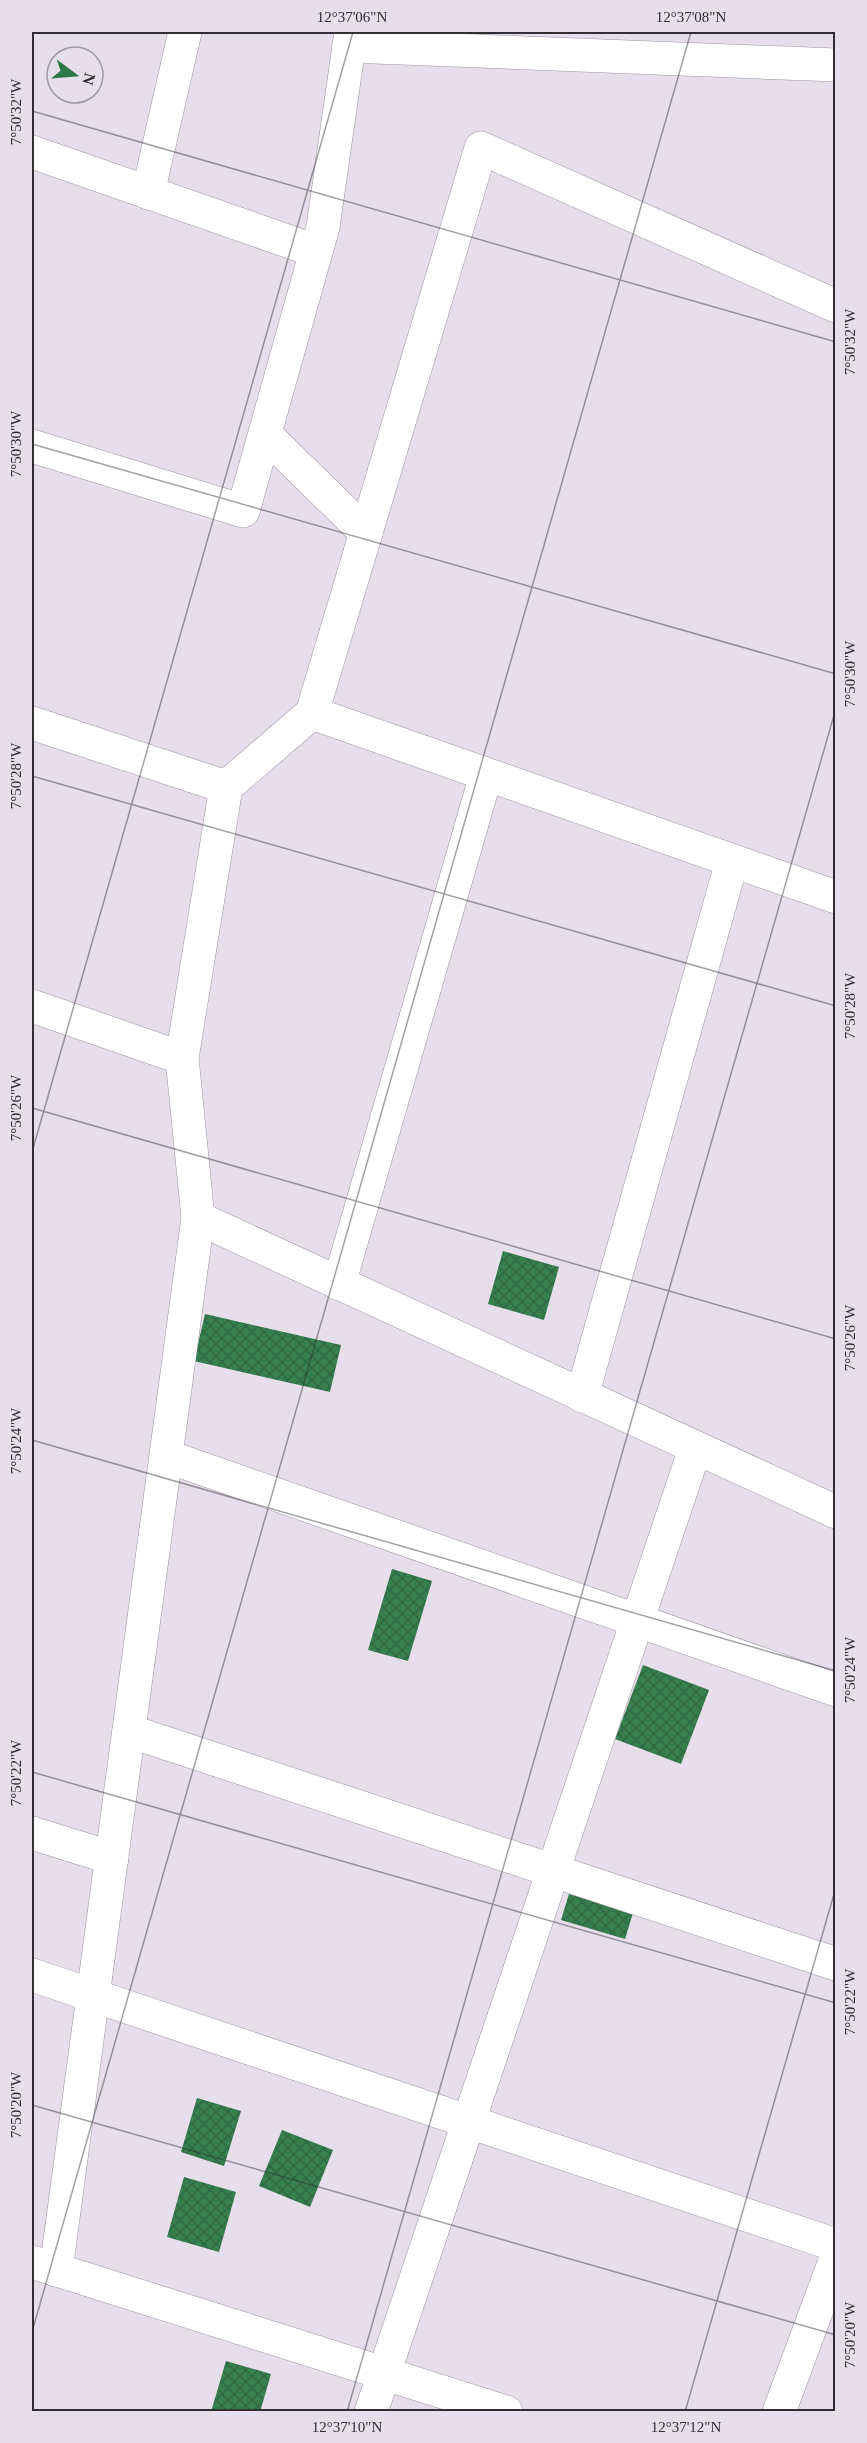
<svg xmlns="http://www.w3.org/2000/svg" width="867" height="2443" font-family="'Times New Roman',serif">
  <defs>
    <pattern id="building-cross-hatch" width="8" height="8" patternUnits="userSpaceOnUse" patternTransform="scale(1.5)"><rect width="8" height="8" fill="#377f4f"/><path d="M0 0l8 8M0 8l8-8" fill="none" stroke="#2f6842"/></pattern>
  </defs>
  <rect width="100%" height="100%" fill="#e6deea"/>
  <g fill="url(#building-cross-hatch)">
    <polygon points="503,1251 559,1267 544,1320 488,1304"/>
    <polygon points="205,1314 341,1345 330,1392 194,1361"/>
    <polygon points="392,1569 432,1581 408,1661 368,1650"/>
    <polygon points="643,1665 709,1690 681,1764 615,1739"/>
    <polygon points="569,1894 633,1913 625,1939 561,1920"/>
    <polygon points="197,2098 241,2111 224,2166 181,2152"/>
    <polygon points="282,2130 333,2150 310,2207 259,2186"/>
    <polygon points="184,2177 236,2192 219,2252 167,2237"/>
    <polygon points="226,2361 271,2374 260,2412 211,2412"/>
  </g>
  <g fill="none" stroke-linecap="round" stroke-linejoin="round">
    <g stroke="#9c94a0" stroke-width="34">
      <g id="minor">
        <polyline points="349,46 836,65"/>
        <polyline points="32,152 316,251"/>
        <polyline points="148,193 185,32"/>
        <polyline points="265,434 366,533"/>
        <polyline points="32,446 243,511 323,227 351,32"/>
        <polyline points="312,713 836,897"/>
        <polyline points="32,723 226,787"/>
        <polyline points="32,1006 182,1058"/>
        <polyline points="198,1218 836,1512"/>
        <polyline points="339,1284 486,775"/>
        <polyline points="582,1396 732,861"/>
        <polyline points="166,1456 836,1690"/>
        <polyline points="129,1731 836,1964"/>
        <polyline points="32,1833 112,1858"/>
        <polyline points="32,1975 836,2245"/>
        <polyline points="32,2262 506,2412"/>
        <polyline points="56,2270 198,1218 182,1058 226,787 312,713 481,148 836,306"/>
        <polyline points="371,2412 695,1449"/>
        <polyline points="779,2412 836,2258"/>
      </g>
    </g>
    <use href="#minor" stroke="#fff" stroke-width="33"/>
  </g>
  <path fill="none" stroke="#312e33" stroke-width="1.5" stroke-opacity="0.45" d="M32 111 836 342M32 444 836 674M32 776 836 1006M32 1108 836 1339M32 1152 353 32M32 1440 836 1671M32 1772 836 2003M32 2105 836 2335M32 2332 691 32M347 2412 836 708M685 2412 836 1887"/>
  <rect width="867" height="2443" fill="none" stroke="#e6deea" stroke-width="66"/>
  <g transform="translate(75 75) rotate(106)"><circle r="28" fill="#e6deea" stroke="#9e98a1" stroke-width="1.5"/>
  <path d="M0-4.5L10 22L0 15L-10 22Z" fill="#2c7847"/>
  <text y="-9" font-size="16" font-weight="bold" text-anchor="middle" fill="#312e33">N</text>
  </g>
  <rect x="33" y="33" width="801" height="2377" fill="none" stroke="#312e33" stroke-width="2"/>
  <g font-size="15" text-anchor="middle" fill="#312e33">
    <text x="352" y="22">12°37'06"N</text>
    <text x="691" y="22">12°37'08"N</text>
    <text transform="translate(16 112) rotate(-90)" y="5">7°50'32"W</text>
    <text transform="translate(850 342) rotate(-90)" y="5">7°50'32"W</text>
    <text transform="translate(16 444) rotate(-90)" y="5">7°50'30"W</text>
    <text transform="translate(850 674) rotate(-90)" y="5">7°50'30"W</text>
    <text transform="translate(16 776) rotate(-90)" y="5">7°50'28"W</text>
    <text transform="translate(850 1006) rotate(-90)" y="5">7°50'28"W</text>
    <text transform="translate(16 1108) rotate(-90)" y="5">7°50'26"W</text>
    <text transform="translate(850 1338) rotate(-90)" y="5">7°50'26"W</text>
    <text transform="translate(16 1441) rotate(-90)" y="5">7°50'24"W</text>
    <text transform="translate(850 1670) rotate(-90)" y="5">7°50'24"W</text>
    <text transform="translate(16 1773) rotate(-90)" y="5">7°50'22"W</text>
    <text transform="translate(850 2002) rotate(-90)" y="5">7°50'22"W</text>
    <text transform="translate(16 2105) rotate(-90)" y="5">7°50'20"W</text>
    <text transform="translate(850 2335) rotate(-90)" y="5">7°50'20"W</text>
    <text x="347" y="2432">12°37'10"N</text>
    <text x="686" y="2432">12°37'12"N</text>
  </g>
</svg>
